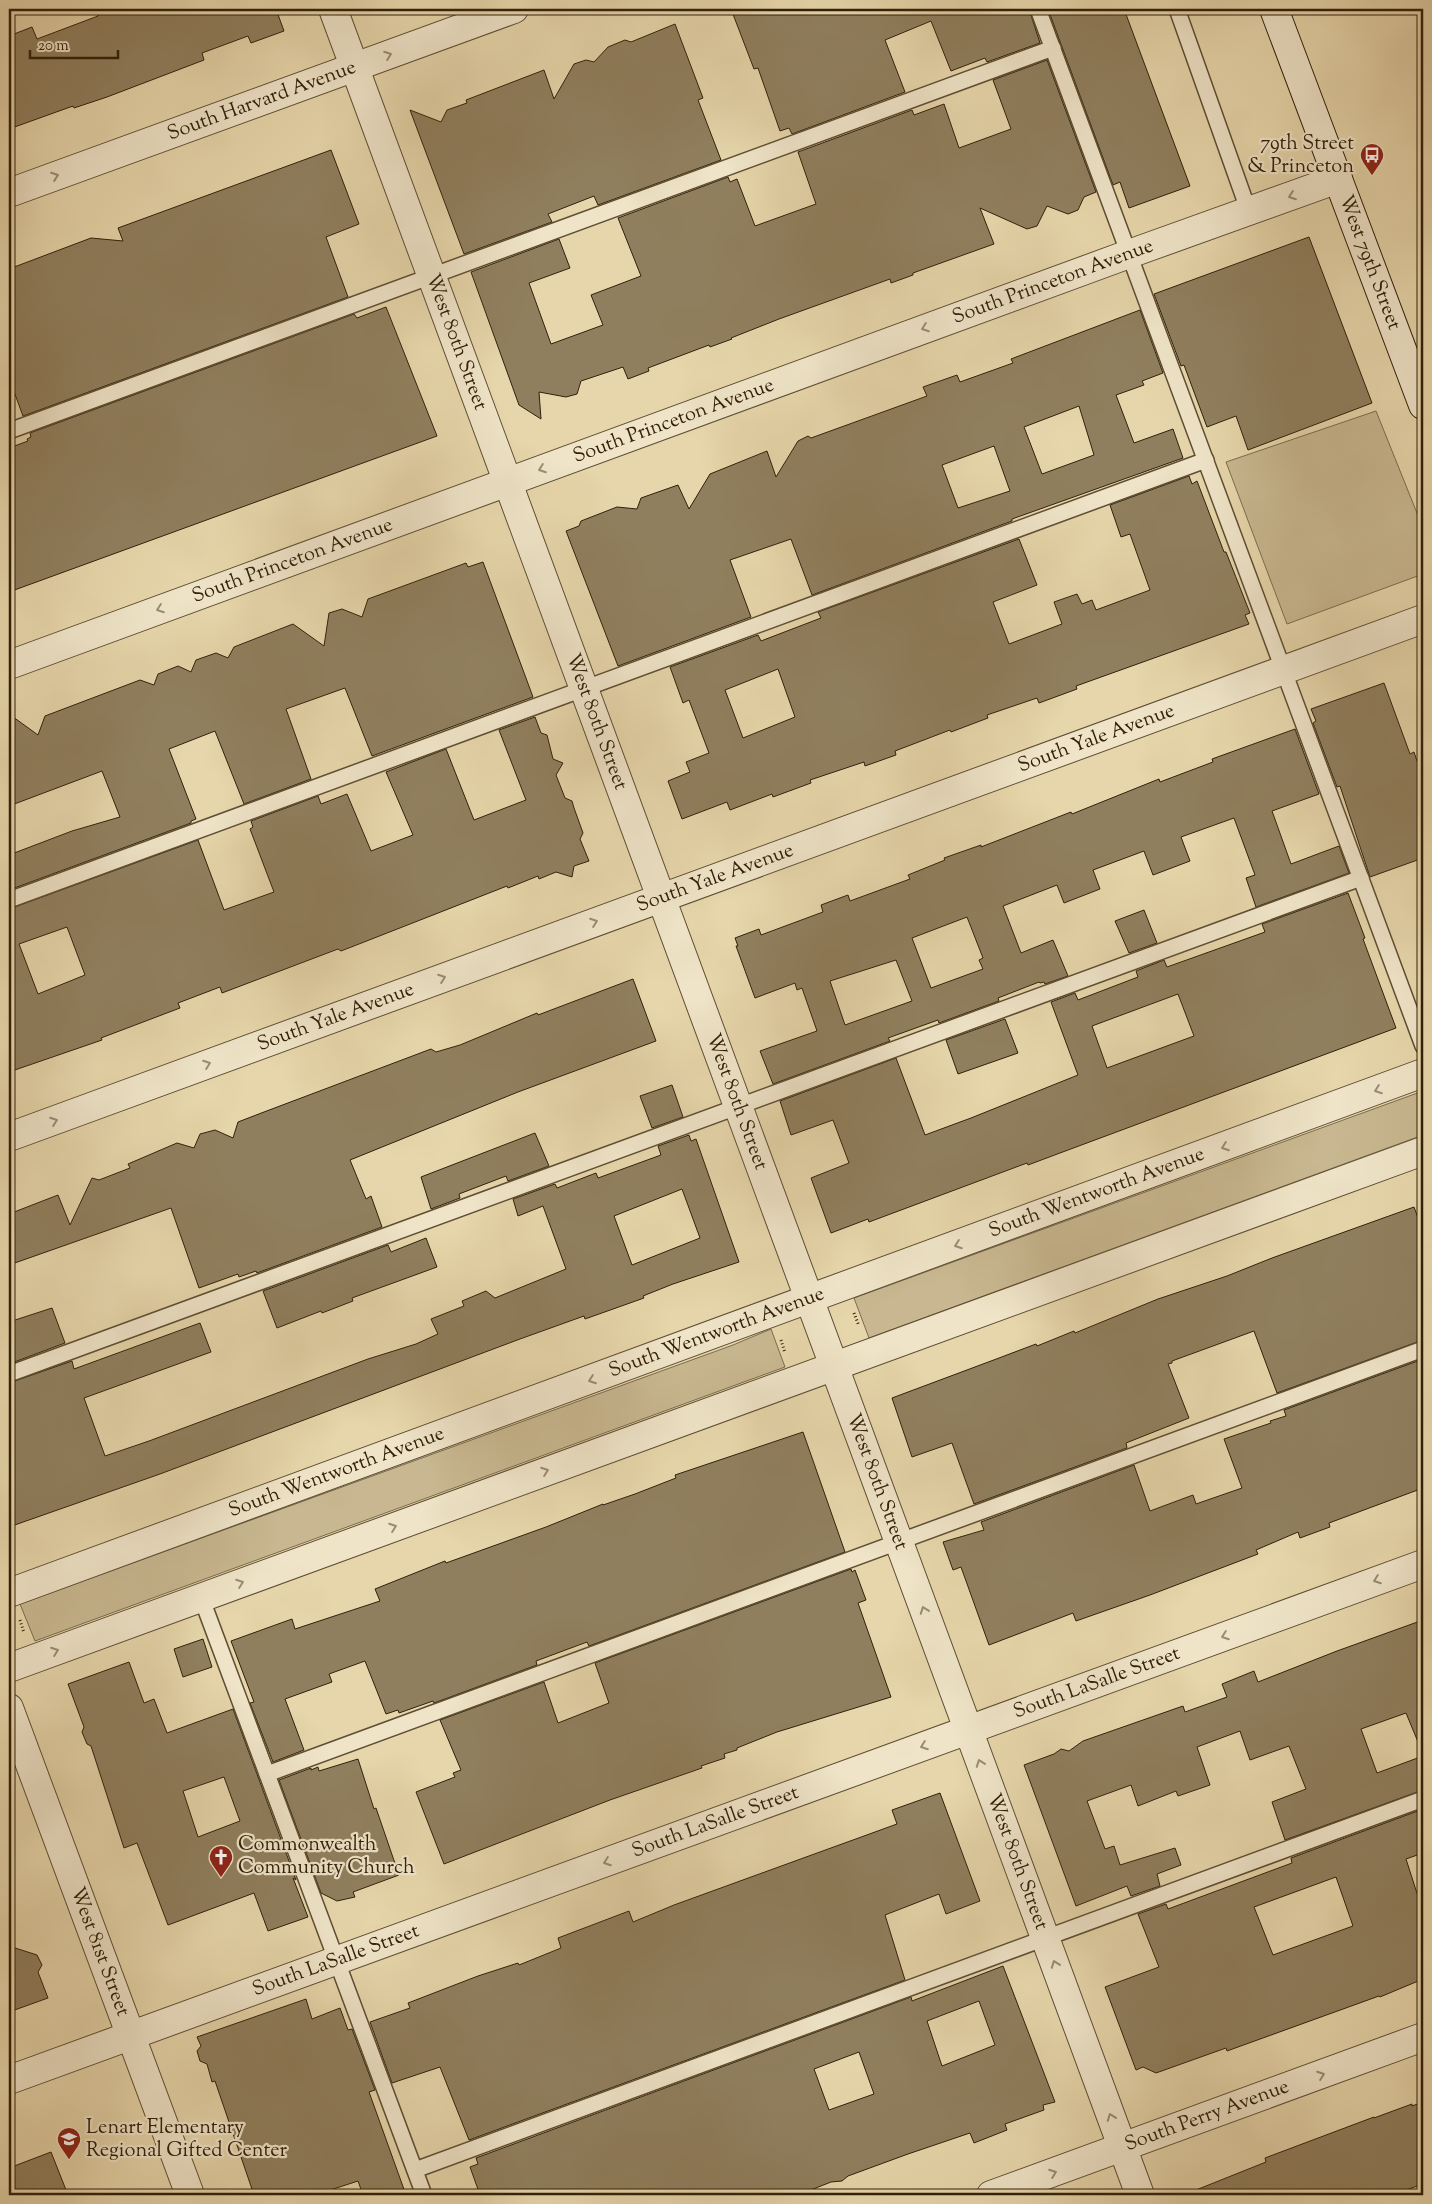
<svg xmlns="http://www.w3.org/2000/svg" width="1432" height="2204" font-family="'Sorts Mill Goudy',serif">
  <rect width="100%" height="100%" fill="#e7d6ab"/>
  <filter id="stains"><feTurbulence type="fractalNoise" baseFrequency=".004" numOctaves="4"/><feColorMatrix values="0 0 0 0 .2 0 0 0 0 .09 0 0 0 0 .02 0 0 0 .5 -.17"/></filter>
  <radialGradient id="worn" r=".72"><stop offset=".6" stop-color="#630" stop-opacity="0"/><stop offset="1" stop-color="#630" stop-opacity=".3"/></radialGradient>
  <g fill="#c8b790" stroke="#7c6c4e">
    <polygon points="1376,411 1423,528 1423,574 1287,624 1226,462"/>
    <polygon points="1423,1091 1423,1135 869,1338 854,1298"/>
    <polygon points="771,1329 785,1367 35,1641 20,1604 733,1345"/>
  </g>
  <g fill="#907f5e" stroke="#31200b" fill-rule="evenodd">
    <polygon points="96,9 276,9 284,31 251,43 248,36 202,53 204,60 107,97 74,108 73,106 9,129 9,36 32,27 37,39 98,16"/>
    <polygon points="731,9 1029,9 1040,43 987,62 985,58 951,71 931,21 885,40 905,92 792,134 789,128 780,131 758,68 754,69"/>
    <polygon points="1048,9 1124,9 1190,186 1129,208 1120,182 1113,185"/>
    <polygon points="675,24 703,98 698,100 721,160 598,205 594,196 548,214 552,222 464,254 410,110 441,122 447,110 467,103 466,100 544,70 554,99 574,64 586,60 594,62 608,47 625,40 631,42"/>
    <polygon points="1047,60 1096,192 1084,197 1078,210 1068,214 1047,206 1037,226 1027,229 980,208 994,244 913,273 913,275 891,283 890,279 779,319 731,338 732,339 710,347 709,345 648,368 649,371 628,379 623,367 581,381 577,394 566,397 539,392 541,419 519,405 471,272 559,239 570,268 529,283 551,344 603,325 591,295 641,276 618,218 728,177 730,182 737,179 755,226 816,204 798,152 912,110 914,115 944,104 959,148 1011,129 993,80"/>
    <polygon points="331,150 359,224 326,237 348,297 23,416 9,378 9,269 91,238 123,241 118,228"/>
    <polygon points="1309,237 1372,403 1248,450 1236,416 1207,427 1184,365 1181,366 1154,294"/>
    <polygon points="386,307 437,436 9,592 9,448 28,441 27,439 31,437 30,433 354,314 357,318"/>
    <path d="M1140 310 1163 373 1142 381 1144 385 1116 395 1134 443 1173 429 1183 458 1012 519V521L812 595 791 539 730 560 751 617 618 666 566 531 579 526 581 521 617 507 637 509 641 498 678 485 689 509 710 474 767 451 776 477 798 441 808 436 811 438 927 396 923 387 957 375 960 382 1013 363 1011 359ZM1079 406 1094 455 1042 474 1024 427ZM994 446 1010 491 958 508 942 465Z"/>
    <path d="M1189 476 1192 484 1197 481 1224 552H1226L1250 613 1245 615 1249 624 1076 686 1077 689 1039 703 1037 698 987 715 988 718 951 732 950 730 895 751 896 755 865 766 864 762 810 780 811 783 773 797 772 794 730 810 727 802 682 819 668 781 690 772 686 762 709 753 689 700 683 703 670 667 758 635 761 641 821 618 818 612 1019 539 1037 585 993 602 1009 644 1062 624 1054 602 1077 594 1082 604 1092 600 1096 610 1150 590 1130 534 1121 537 1110 505ZM778 669 795 717 743 738 725 690Z"/>
    <polygon points="483,562 533,697 372,756 345,688 286,709 311,779 244,804 215,731 169,749 196,819 191,821 191,823 9,890 9,855 72,831 120,817 102,771 9,806 9,714 38,735 45,716 140,680 154,685 158,674 178,666 191,672 196,660 216,653 228,658 234,647 293,624 324,646 329,613 342,609 362,617 368,599 466,563 468,567"/>
    <polygon points="1384,683 1410,754 1414,752 1423,779 1423,858 1370,877 1340,786 1337,787 1313,723 1316,721 1311,709"/>
    <path d="M535 717 541 733 547 735 553 759 563 763 556 775 565 798 572 801 574 808 583 833 580 839 589 861 574 866 572 877 556 872 539 879 538 876 508 888 507 886 359 944 341 951 338 949 222 993 220 987 178 1003 180 1008 101 1038 102 1040 9 1072V909L198 840 224 910 274 892 250 829 253 827 251 821 318 796 321 804 347 794 371 851 413 835 386 772 446 749 474 820 526 800 499 730ZM67 927 85 975 38 994 19 944Z"/>
    <path d="M1295 729 1319 794 1272 811 1291 864 1339 846 1349 873 1256 907 1246 878 1255 875 1234 818 1181 837 1190 861 1153 875 1144 851 1093 870 1100 889 1064 903 1057 885 1003 906 1021 953 1053 940 1068 976 1045 984 1044 982 1040 983 1039 982 998 998 999 1001 939 1023 938 1020 888 1038 890 1041 773 1084 760 1051 817 1031 802 988 797 990 795 983 755 998 736 946H738L735 938 759 929 761 935 823 912 821 905 848 895 850 901 910 879 908 875 945 860 944 858 981 845V847L1071 812 1072 814 1159 779 1160 782 1213 762 1212 759ZM967 917 983 958 979 960 983 969 931 988 912 938ZM896 960 912 1001 845 1025 830 981Z"/>
    <path d="M1348 893 1365 938 1363 939 1396 1028 1060 1153 1028 1165 1027 1163 869 1222 868 1219 831 1233 811 1178 849 1163 833 1120 791 1135 780 1101 896 1058 925 1135 971 1118 1078 1075 1051 1002 1075 993 1078 1000 1138 977 1136 971 1164 960 1167 967 1265 932 1262 924ZM1178 994 1194 1036 1107 1068 1092 1026Z"/>
    <polygon points="1144,910 1157,943 1129,953 1115,921"/>
    <polygon points="633,979 656,1041 518,1092 350,1160 366,1199 371,1196 382,1227 257,1273 256,1271 239,1277 238,1274 199,1288 171,1208 9,1265 9,1214 58,1195 70,1225 92,1178 99,1180 130,1168 128,1164 177,1143 194,1148 200,1134 215,1130 233,1138 238,1122 264,1112 431,1049 436,1052 460,1045 537,1013 538,1015"/>
    <polygon points="1005,1019 1018,1053 958,1074 946,1040"/>
    <polygon points="672,1085 683,1117 652,1128 640,1096"/>
    <polygon points="535,1133 549,1166 508,1181 506,1176 459,1194 460,1198 431,1209 421,1177"/>
    <path d="M689 1135 691 1141 696 1139 739 1262 673 1284 643 1296 644 1298 585 1319 584 1316 520 1339 160 1474 9 1527V1383L72 1361 74 1369 200 1323 211 1352 84 1398 105 1456 149 1441 368 1359 416 1344 438 1334 431 1319 464 1306 462 1301 486 1291 495 1298 566 1269 543 1206 518 1216 513 1199 555 1184 557 1188 596 1173 598 1178 661 1155 658 1146ZM682 1189 700 1238 632 1265 614 1216Z"/>
    <polygon points="1414,1207 1423,1231 1423,1340 1277,1393 1254,1331 1172,1361 1172,1363 1168,1364 1189,1418 1126,1443 1127,1448 974,1504 952,1443 912,1457 892,1398 999,1358 1036,1344 1037,1346 1074,1331 1075,1333 1158,1299 1227,1276 1272,1258"/>
    <polygon points="426,1238 437,1267 352,1298 353,1301 322,1313 321,1311 277,1328 263,1291 388,1245 391,1252"/>
    <polygon points="52,1308 65,1343 9,1364 9,1322"/>
    <polygon points="1423,1359 1423,1488 1329,1523 1330,1527 1300,1538 1298,1532 1256,1550 1258,1554 1150,1595 1076,1621 1073,1613 989,1645 961,1567 953,1570 943,1542 984,1530 981,1522 1134,1465 1150,1511 1193,1495 1196,1504 1242,1488 1224,1439 1271,1423 1270,1421 1286,1416 1284,1410"/>
    <polygon points="803,1432 845,1552 589,1646 587,1642 536,1661 537,1665 434,1703 433,1701 399,1713 398,1710 386,1714 365,1661 329,1674 332,1682 285,1699 304,1750 273,1762 250,1703 254,1702 231,1641 292,1619 295,1629 380,1601 375,1589 445,1561 446,1563 546,1527 603,1504 603,1505 635,1494 676,1478 675,1475"/>
    <polygon points="851,1569 852,1572 855,1570 866,1600 858,1603 891,1697 777,1732 737,1748 737,1750 724,1754 725,1758 701,1766 702,1768 610,1800 444,1864 416,1792 455,1777 453,1773 461,1770 440,1720 544,1682 558,1723 609,1703 595,1663"/>
    <polygon points="1423,1620 1423,1754 1406,1713 1361,1729 1377,1773 1423,1756 1423,1790 1285,1840 1272,1802 1306,1789 1289,1746 1250,1760 1240,1731 1197,1747 1210,1785 1178,1796 1176,1791 1138,1806 1131,1785 1087,1801 1105,1849 1114,1846 1120,1865 1175,1848 1181,1865 1157,1874 1160,1886 1131,1896 1127,1886 1076,1906 1024,1765 1054,1754 1061,1749 1069,1751 1083,1741 1183,1706 1185,1712 1227,1697 1222,1684 1254,1671 1258,1682 1337,1651"/>
    <polygon points="203,1639 212,1667 183,1677 174,1649"/>
    <path d="M129 1662 144 1703 154 1699 167 1733 233 1709 296 1880 293 1878 308 1917 268 1931 254 1893 168 1925 137 1843 124 1848 91 1746 87 1744 82 1732 84 1727 68 1684ZM224 1777 240 1821 198 1837 183 1791Z"/>
    <polygon points="358,1759 374,1809 376,1808 399,1875 353,1892 355,1897 337,1901 321,1893 279,1780 311,1768 311,1770 318,1767 319,1771"/>
    <polygon points="940,1793 980,1901 946,1914 939,1894 885,1915 905,1980 469,2140 440,2067 392,2083 370,2022 410,2008 408,2003 478,1976 518,1963 519,1965 561,1948 558,1938 629,1911 633,1922 674,1905 897,1824 892,1810"/>
    <path d="M1423 1809V1853L1406 1859 1423 1912V1979L1380 1997 1379 1996 1227 2051 1226 2048 1156 2073 1143 2067 1136 2070 1105 1987 1159 1967 1138 1914 1166 1904 1168 1909 1292 1863 1291 1858ZM1336 1877 1353 1926 1273 1955 1254 1907Z"/>
    <polygon points="9,1946 37,1955 42,1965 38,1972 48,1998 9,2012"/>
    <path d="M1003 1966 1055 2102 1043 2105 1044 2110 1005 2124 1007 2130 974 2143 970 2133 908 2154 848 2176 842 2181 831 2182 798 2195H480L470 2167 478 2164 476 2158 911 1997 912 2001ZM979 2001 995 2045 942 2066 927 2021ZM859 2052 874 2094 829 2110 814 2069Z"/>
    <polygon points="306,1999 312,2019 340,2008 348,2030 352,2029 375,2090 369,2092 406,2195 363,2195 358,2181 315,2195 254,2195 215,2081 212,2082 207,2064 200,2061 197,2051 201,2046 197,2037"/>
    <polygon points="1423,2102 1423,2184 1392,2195 1186,2195 1186,2194 1266,2162 1265,2158 1374,2117 1374,2118 1412,2104 1412,2106"/>
    <polygon points="51,2152 68,2195 9,2195 9,2168"/>
  </g>
  <g fill="none" stroke-linecap="round" stroke-linejoin="round">
    <g stroke="#5e4e33" stroke-width="18">
      <g id="lane">
        <polyline points="1038,9 1423,1046"/>
        <polyline points="1177,9 1249,212"/>
        <polyline points="9,431 1053,48"/>
        <polyline points="9,900 1206,460"/>
        <polyline points="9,1374 1361,878"/>
        <polyline points="201,1597 424,2195"/>
        <polyline points="267,1774 1423,1349"/>
        <polyline points="415,2170 1423,1799"/>
      </g>
    </g>
    <g stroke="#5e4e33" stroke-width="30">
      <g id="street">
        <path id="s1" d="M333 9 1140 2195"/>
        <path id="s2" d="M9 193 514 9"/>
        <path id="s3" d="M9 665 1129 254 1338 179"/>
        <path id="s4" d="M9 1137 1423 619"/>
        <path id="s5" d="M9 1593 1423 1073"/>
        <polyline points="9,1668 1423,1151"/>
        <path id="s6" d="M9 1708 190 2195"/>
        <path id="s7" d="M9 2080 1423 1564"/>
        <path id="s8" d="M991 2195 1423 2037"/>
      </g>
    </g>
    <g stroke="#31200b" stroke-width="30">
      <g id="secondary">
        <path id="s9" d="M1274 9 1423 405"/>
      </g>
    </g>
    <g stroke="#31200b" stroke-width="3" stroke-dasharray="1 2.5" stroke-linecap="butt">
      <polyline points="854,1313 859,1326"/>
      <polyline points="781,1340 785,1353"/>
      <polyline points="20,1620 24,1633"/>
    </g>
    <use href="#lane" stroke="#efe4c8" stroke-width="15"/>
    <use href="#street" stroke="#efe4c8" stroke-width="28"/>
    <use href="#secondary" stroke="#efe4c8" stroke-width="28"/>
  </g>
  <defs><path id="oneway-chevron" d="M-2-3.5L2.5 0L-2 3.5" fill="none" stroke-width="1.6" stroke-linecap="round" stroke-linejoin="round" transform="scale(1.25)"/></defs>
  <g stroke="#9a8c73">
    <use href="#oneway-chevron" transform="translate(388 55) rotate(-20)"/>
    <use href="#oneway-chevron" transform="translate(55 176) rotate(-20)"/>
    <use href="#oneway-chevron" transform="translate(1292 196) rotate(160)"/>
    <use href="#oneway-chevron" transform="translate(925 328) rotate(160)"/>
    <use href="#oneway-chevron" transform="translate(542 469) rotate(160)"/>
    <use href="#oneway-chevron" transform="translate(160 609) rotate(160)"/>
    <use href="#oneway-chevron" transform="translate(594 922) rotate(-20)"/>
    <use href="#oneway-chevron" transform="translate(442 978) rotate(-20)"/>
    <use href="#oneway-chevron" transform="translate(207 1064) rotate(-20)"/>
    <use href="#oneway-chevron" transform="translate(1378 1090) rotate(160)"/>
    <use href="#oneway-chevron" transform="translate(54 1121) rotate(-20)"/>
    <use href="#oneway-chevron" transform="translate(1225 1147) rotate(160)"/>
    <use href="#oneway-chevron" transform="translate(958 1245) rotate(160)"/>
    <use href="#oneway-chevron" transform="translate(592 1380) rotate(160)"/>
    <use href="#oneway-chevron" transform="translate(545 1471) rotate(-20)"/>
    <use href="#oneway-chevron" transform="translate(393 1527) rotate(-20)"/>
    <use href="#oneway-chevron" transform="translate(1377 1580) rotate(160)"/>
    <use href="#oneway-chevron" transform="translate(240 1583) rotate(-20)"/>
    <use href="#oneway-chevron" transform="translate(924 1610) rotate(-110)"/>
    <use href="#oneway-chevron" transform="translate(1225 1636) rotate(160)"/>
    <use href="#oneway-chevron" transform="translate(55 1651) rotate(-20)"/>
    <use href="#oneway-chevron" transform="translate(924 1746) rotate(160)"/>
    <use href="#oneway-chevron" transform="translate(980 1763) rotate(-110)"/>
    <use href="#oneway-chevron" transform="translate(607 1862) rotate(160)"/>
    <use href="#oneway-chevron" transform="translate(1055 1964) rotate(-110)"/>
    <use href="#oneway-chevron" transform="translate(1321 2075) rotate(-20)"/>
    <use href="#oneway-chevron" transform="translate(1111 2117) rotate(-110)"/>
    <use href="#oneway-chevron" transform="translate(1053 2173) rotate(-20)"/>
  </g>
  <defs>
    <g id="bus-pin" transform="scale(1.25)"><path d="M0 17L-7.5 6A9.5 9.5 0 1 1 7.5 6Z" fill="#8f2418" stroke="#efe4c8"/><path d="M-5-6H5V4H4V6H2V4H-2V6H-4V4H-5ZM-3.5-4V0h7V-4ZM-3.5 1.2v1.5H-2V1.2ZM2 1.2v1.5H3.5V1.2Z" fill="#fff"/></g>
    <g id="church-pin" transform="scale(1.25)"><path d="M0 17L-7.5 6A9.5 9.5 0 1 1 7.5 6Z" fill="#8f2418" stroke="#efe4c8"/><path d="M-1.2-6h2.4v3.5h3.3v2.4h-3.3V6h-2.4V-.1h-3.3v-2.4h3.3Z" fill="#fff"/></g>
    <g id="school-pin" transform="scale(1.25)"><path d="M0 17L-7.5 6A9.5 9.5 0 1 1 7.5 6Z" fill="#8f2418" stroke="#efe4c8"/><path d="M0-5L7-2L0 1L-7-2ZM-4 1L0 2.5L4 1V4Q0 6-4 4Z" fill="#fff"/></g>
  </defs>
  <g fill-rule="evenodd">
    <use href="#bus-pin" x="1372" y="155"/>
    <use href="#church-pin" x="221" y="1857"/>
    <use href="#school-pin" x="69" y="2139"/>
  </g>
  <g text-anchor="middle" dominant-baseline="central" stroke-width="4.5" stroke-linejoin="round" paint-order="stroke">
    <g font-size="20" fill="#31200b" stroke="#efe4c8">
      <text stroke="none"><textPath href="#s2" startOffset="269">South Harvard Avenue</textPath></text>
      <text stroke="none"><textPath href="#s9" startOffset="271">West 79th Street</textPath></text>
      <text stroke="none"><textPath href="#s3" startOffset="1112">South Princeton Avenue</textPath></text>
      <text stroke="none"><textPath href="#s1" startOffset="355">West 80th Street</textPath></text>
      <text stroke="none"><textPath href="#s3" startOffset="708">South Princeton Avenue</textPath></text>
      <text stroke="none"><textPath href="#s3" startOffset="302">South Princeton Avenue</textPath></text>
      <text stroke="none"><textPath href="#s1" startOffset="760">West 80th Street</textPath></text>
      <text stroke="none"><textPath href="#s4" startOffset="1158">South Yale Avenue</textPath></text>
      <text stroke="none"><textPath href="#s4" startOffset="752">South Yale Avenue</textPath></text>
      <text stroke="none"><textPath href="#s4" startOffset="348">South Yale Avenue</textPath></text>
      <text stroke="none"><textPath href="#s1" startOffset="1165">West 80th Street</textPath></text>
      <text stroke="none"><textPath href="#s5" startOffset="1159">South Wentworth Avenue</textPath></text>
      <text stroke="none"><textPath href="#s5" startOffset="754">South Wentworth Avenue</textPath></text>
      <text stroke="none"><textPath href="#s5" startOffset="349">South Wentworth Avenue</textPath></text>
      <text stroke="none"><textPath href="#s1" startOffset="1570">West 80th Street</textPath></text>
      <text stroke="none"><textPath href="#s7" startOffset="1158">South LaSalle Street</textPath></text>
      <text stroke="none"><textPath href="#s7" startOffset="752">South LaSalle Street</textPath></text>
      <text stroke="none"><textPath href="#s1" startOffset="1975">West 80th Street</textPath></text>
      <text stroke="none"><textPath href="#s6" startOffset="260">West 81st Street</textPath></text>
      <text stroke="none"><textPath href="#s7" startOffset="348">South LaSalle Street</textPath></text>
      <text stroke="none"><textPath href="#s8" startOffset="230">South Perry Avenue</textPath></text>
    </g>
    <g font-size="20" fill="#31200b" stroke="#efe4c8" text-anchor="start">
      <text x="1354" y="144" text-anchor="end">79th Street<tspan x="1354" dy="23">&amp; Princeton</tspan></text>
      <text x="238" y="1845">Commonwealth<tspan x="238" dy="23">Community Church</tspan></text>
      <text x="86" y="2128">Lenart Elementary<tspan x="86" dy="23">Regional Gifted Center</tspan></text>
    </g>
  </g>
  <rect width="1432" height="2204" fill="none" stroke="#e7d6ab" stroke-width="30"/>
  <rect x="10" y="10" width="1412" height="2184" fill="none" stroke="#31200b" stroke-width="2.5"/>
  <rect x="15" y="15" width="1402" height="2174" fill="none" stroke="#31200b"/>
  <path d="M30 50v8h88v-8" fill="none" stroke="#31200b" stroke-width="2.5"/>
  <text x="38" y="50" font-size="15" fill="#31200b" stroke="#efe4c8" stroke-width="4" paint-order="stroke">20 m</text>
  <rect width="100%" height="100%" filter="url(#stains)"/>
  <rect width="100%" height="100%" fill="url(#worn)"/>
</svg>
